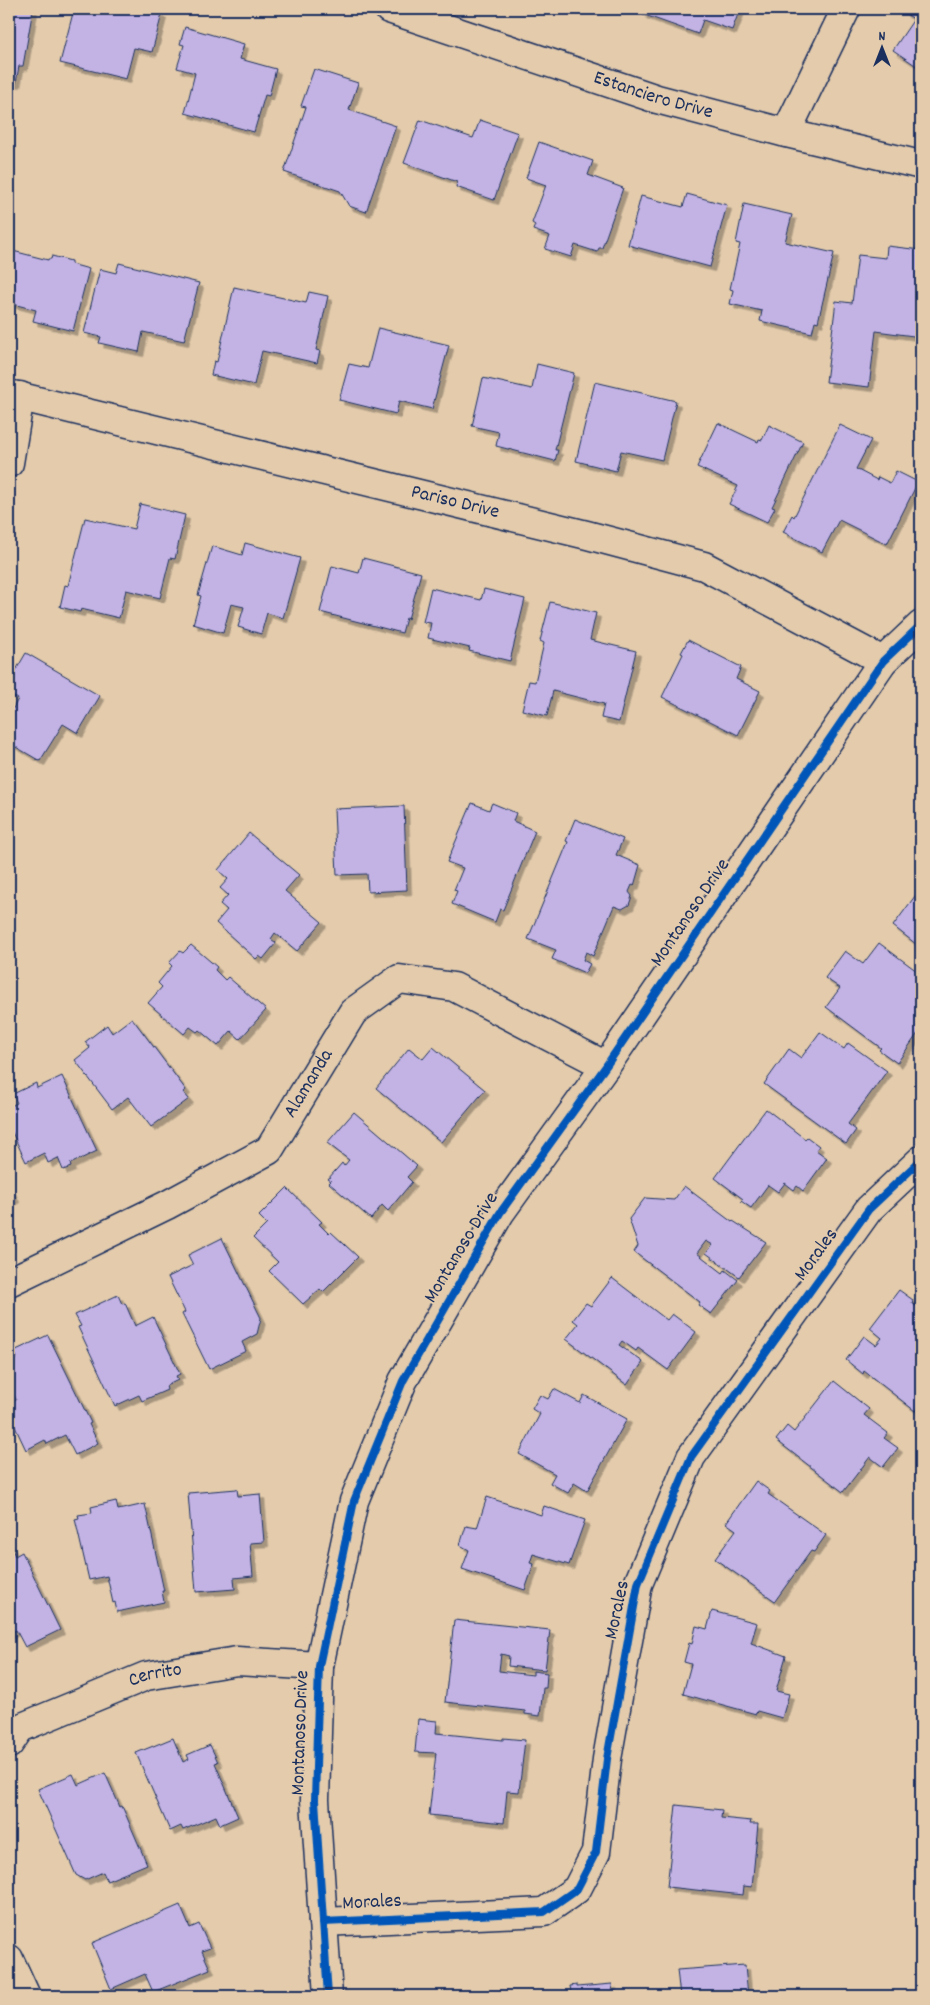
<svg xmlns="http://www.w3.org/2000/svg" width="930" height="2005" font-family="Dekko,sans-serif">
  <defs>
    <filter id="shadow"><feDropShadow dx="4.5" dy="4.5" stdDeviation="0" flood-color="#0004"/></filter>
  </defs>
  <rect width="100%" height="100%" fill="#e3cbac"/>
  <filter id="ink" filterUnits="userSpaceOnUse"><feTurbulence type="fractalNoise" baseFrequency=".02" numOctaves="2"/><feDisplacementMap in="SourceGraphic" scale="10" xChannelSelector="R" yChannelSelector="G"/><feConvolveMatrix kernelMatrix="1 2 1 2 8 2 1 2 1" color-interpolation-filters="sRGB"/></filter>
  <g filter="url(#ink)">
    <g fill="#c3b3e4" stroke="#1b2f5e" filter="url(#shadow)">
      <polygon points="9,9 33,9 23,66 19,66 16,83 9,82"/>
      <polygon points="74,9 104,9 119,12 120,9 139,9 162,14 152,52 134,48 126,79 60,63"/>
      <polygon points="644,9 740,9 732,30 703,20 698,34 642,14"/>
      <polygon points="905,9 921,9 921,69 893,50 914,19 903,12"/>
      <polygon points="185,27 244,44 240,59 276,69 269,96 265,95 254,132 185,113 195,73 177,68 184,45 180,44"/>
      <polygon points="314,69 358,83 349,110 396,126 366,212 349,206 340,191 284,172 306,107 301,106"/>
      <polygon points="420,120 473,138 480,120 518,133 494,200 456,187 457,182 404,163"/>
      <polygon points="539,142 593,161 588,175 623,188 602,248 599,248 597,252 575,245 571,257 545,249 550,236 533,230 535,225 532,223 546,185 526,178"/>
      <polygon points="687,194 727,205 710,267 628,245 641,196 683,207"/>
      <polygon points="744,204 792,215 785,242 834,253 818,322 815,321 812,333 760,321 762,311 730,304 733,290 730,289 740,244 736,243"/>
      <polygon points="887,246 921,250 921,337 876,331 869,387 826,382 836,301 852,303 858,255 886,258"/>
      <polygon points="9,250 48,260 48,259 51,259 52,256 71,261 71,264 89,269 73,331 33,321 36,310 9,303"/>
      <polygon points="119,263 199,283 184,341 143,332 139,352 99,343 101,337 84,333 100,269 116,273"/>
      <polygon points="234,287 306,303 309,292 328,296 316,350 320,351 317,363 262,351 254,385 211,375 214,361 217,362"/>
      <polygon points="378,328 449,345 432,409 399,401 396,414 339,400 349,364 368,368"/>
      <polygon points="537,364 574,373 555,450 558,450 555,461 496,446 499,432 472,426 483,378 532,389"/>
      <polygon points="595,382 676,401 662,460 621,451 616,471 576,461"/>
      <polygon points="718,423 758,442 759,439 762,440 769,425 803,442 772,507 775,508 767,522 729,504 738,486 697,467"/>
      <polygon points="840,425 871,440 856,469 877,480 878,477 890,483 896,471 918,482 887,544 839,520 822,552 783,532 792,515 794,517"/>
      <polygon points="140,504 185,515 175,559 170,558 160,598 126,590 119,618 81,609 80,612 60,607 65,585 68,586 85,518 134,529"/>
      <polygon points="245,543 300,558 283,618 267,613 261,634 238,627 244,607 231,604 223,633 193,624 201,596 198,595 212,546 242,555"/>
      <polygon points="363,558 421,573 408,619 406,618 402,633 320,612 332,566 359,573"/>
      <polygon points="431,588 481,600 484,589 525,599 510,661 469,651 470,648 428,638 431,623 423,622"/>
      <polygon points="550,602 596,613 590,640 636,651 619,722 601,718 604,704 553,691 547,716 522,710 529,681 535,682 544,643 540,641"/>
      <polygon points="688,640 741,667 736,679 760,691 738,735 662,697 683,654 681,653"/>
      <polygon points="26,653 100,696 78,733 63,724 40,761 9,743 9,716 18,699 9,694 9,682"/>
      <polygon points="472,803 489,810 492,803 516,813 513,821 535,831 503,910 500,909 495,922 452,904 457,891 454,890 463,868 447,862"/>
      <polygon points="404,806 407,890 368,892 367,874 337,875 334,809"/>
      <polygon points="575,819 623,839 616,855 640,865 634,886 632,885 629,892 632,896 629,905 622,909 614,906 593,956 586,952 583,960 590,964 585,973 552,959 556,950 528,939 568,842 566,841"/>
      <polygon points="249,833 299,875 285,891 322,922 297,951 275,933 271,939 276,943 263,959 259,956 256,959 216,923 227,910 220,904 228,895 220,888 228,879 218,870"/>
      <polygon points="921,888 921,948 893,926"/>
      <polygon points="879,943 921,974 921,1008 917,1014 921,1017 921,1029 897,1063 879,1050 881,1048 826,1007 840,988 825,978 845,951 863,964"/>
      <polygon points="191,945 217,967 215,970 225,980 228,977 266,1010 240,1039 231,1031 218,1046 199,1030 197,1032 190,1027 184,1034 148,1003 162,987 158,983 172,966 169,963 180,951 183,953"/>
      <polygon points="132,1018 186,1090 183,1092 189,1099 151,1127 128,1097 112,1109 75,1060 90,1048 85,1042 107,1025 112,1033"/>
      <polygon points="820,1032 844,1049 848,1043 887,1071 848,1124 856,1130 846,1144 764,1084 789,1049 801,1058"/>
      <polygon points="433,1047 485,1090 441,1142 376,1088 409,1048 423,1059"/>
      <polygon points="62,1076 97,1151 70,1164 71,1167 63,1170 58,1158 48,1163 44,1153 26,1162 9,1126 9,1107 17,1103 13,1094 36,1083 37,1088"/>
      <polygon points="766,1109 805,1139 807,1137 819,1146 816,1150 827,1158 803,1191 797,1186 794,1190 785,1183 778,1192 768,1185 751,1208 741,1201 743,1199 715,1178"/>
      <polygon points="354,1112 417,1166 407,1177 412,1182 388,1211 382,1205 371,1219 329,1183 331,1181 328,1179 342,1163 344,1166 349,1160 327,1143"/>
      <polygon points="9,1185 15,1198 9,1202"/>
      <polygon points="684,1186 732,1222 733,1221 766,1242 739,1277 706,1253 713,1245 706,1241 697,1253 723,1273 725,1270 738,1280 711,1314 698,1305 700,1302 634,1252 638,1246 629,1219 645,1198 674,1200"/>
      <polygon points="287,1188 322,1222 319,1224 329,1234 331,1232 358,1257 323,1292 320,1289 303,1304 269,1271 278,1262 253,1238 267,1224 259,1216"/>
      <polygon points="222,1238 261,1318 257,1334 242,1342 246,1351 209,1369 182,1314 185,1312 168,1277 193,1265 188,1255"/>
      <polygon points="612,1278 667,1320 672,1314 696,1332 668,1370 638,1348 636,1351 622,1341 619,1345 643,1362 627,1385 566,1339 578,1324 573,1320 586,1303 591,1306"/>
      <polygon points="899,1290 913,1300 912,1303 921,1310 921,1403 915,1411 864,1371 863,1374 846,1360 864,1336 876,1345 882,1338 870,1328"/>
      <polygon points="118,1295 122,1304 125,1303 135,1326 153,1317 180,1374 176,1376 178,1380 166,1386 167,1390 142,1401 139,1395 115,1406 78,1327 81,1326 75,1315"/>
      <polygon points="48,1335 91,1423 89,1424 98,1443 75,1455 65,1435 47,1444 45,1440 26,1450 9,1414 9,1404 16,1400 9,1384 9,1363 17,1358 14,1351"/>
      <polygon points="834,1381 869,1409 864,1415 888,1433 884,1438 898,1448 883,1467 870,1457 843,1492 776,1440 787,1426 794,1432"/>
      <polygon points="554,1389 580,1403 584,1395 627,1419 587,1491 574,1483 568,1493 550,1483 555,1474 519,1454 540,1414 532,1409 540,1395 548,1399"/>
      <polygon points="756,1481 770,1491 768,1494 826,1535 814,1552 811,1551 775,1601 715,1559 736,1530 726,1523"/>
      <polygon points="237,1489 238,1496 260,1494 264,1542 250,1543 253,1576 234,1578 235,1589 196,1592 188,1493"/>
      <polygon points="487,1497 541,1515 544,1506 585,1520 569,1565 533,1554 530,1563 534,1564 525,1590 462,1569 469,1550 460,1545 466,1526 477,1528"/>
      <polygon points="116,1501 118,1510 145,1504 164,1591 162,1591 164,1602 117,1612 115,1602 113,1603 107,1576 89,1580 75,1519 79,1518 78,1515 92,1513 91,1507"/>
      <polygon points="9,1542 15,1556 22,1552 60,1630 25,1647 16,1630 9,1634"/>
      <polygon points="712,1611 757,1623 751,1643 786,1656 776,1691 789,1694 782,1718 757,1711 756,1714 683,1694 691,1664 684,1662 689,1643 692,1644 696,1626 707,1629"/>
      <polygon points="454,1620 550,1630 545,1670 508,1666 509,1656 501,1654 499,1671 533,1675 533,1671 547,1673 546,1688 543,1688 540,1716 525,1714 525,1711 445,1702"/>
      <polygon points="418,1719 437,1721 436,1733 503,1740 503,1738 525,1740 519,1792 507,1791 504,1823 429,1815 436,1753 415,1752"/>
      <polygon points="173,1738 183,1762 189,1759 187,1755 210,1745 218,1762 215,1763 238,1817 220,1825 216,1816 183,1830 181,1826 170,1831 136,1753"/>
      <polygon points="105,1773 120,1807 122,1806 147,1864 107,1881 103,1872 85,1880 76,1875 38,1789 73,1774 78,1785"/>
      <polygon points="676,1805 722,1810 721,1818 751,1821 750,1824 758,1824 752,1887 744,1886 743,1895 667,1887"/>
      <polygon points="180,1905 190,1928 199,1924 210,1948 202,1951 210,1969 153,1992 145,1974 111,1989 92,1943"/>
      <polygon points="745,1965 748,1996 680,1996 677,1970"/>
      <polygon points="612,1984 613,1996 540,1996 540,1993 571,1992 570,1986 577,1985 577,1987"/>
      <polygon points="482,1992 483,1996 464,1996 464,1994"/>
    </g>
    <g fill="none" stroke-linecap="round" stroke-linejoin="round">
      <g stroke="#1b2f5e" stroke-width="31">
        <g id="minor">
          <path id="s1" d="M389 9 657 99 786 133 921 165"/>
          <polyline points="786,133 846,9"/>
          <path id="s2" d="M9 394 587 535 704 566 883 661"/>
          <polyline points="9,463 20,396"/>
          <path id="s3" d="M9 1282 167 1205 269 1150 353 1012 399 979 454 987 606 1066"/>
          <path id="s4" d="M9 1744 20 1728 146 1676 237 1661 319 1666"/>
          <polyline points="323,1922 544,1912 577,1889 596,1852 607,1759 638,1584 691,1457 869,1209 921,1160"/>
          <polyline points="9,1959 26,1996"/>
          <polyline points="328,1996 315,1800 319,1666 354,1501 403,1381 500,1213 606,1066 883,661 921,625"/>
        </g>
      </g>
      <use href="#minor" stroke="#e3cbac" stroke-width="28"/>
      <g stroke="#e3cbac" stroke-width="11">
        <g id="cycleway">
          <polyline points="323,1922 544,1912 577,1889 596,1852 607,1759 638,1584 691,1457 869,1209 921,1160"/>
          <polyline points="328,1996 315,1800 319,1666 354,1501 403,1381 500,1213 606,1066 883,661 921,625"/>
        </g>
      </g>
      <use href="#cycleway" stroke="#0057b8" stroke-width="8"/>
    </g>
  </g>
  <g text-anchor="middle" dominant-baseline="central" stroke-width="4" stroke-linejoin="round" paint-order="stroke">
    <g font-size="20" fill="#1b2f5e" stroke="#e3cbac">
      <text stroke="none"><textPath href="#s1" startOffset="278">Estanciero Drive</textPath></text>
      <text stroke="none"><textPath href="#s2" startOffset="459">Pariso Drive</textPath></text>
      <text transform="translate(691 913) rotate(-56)">Montanoso Drive</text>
      <text stroke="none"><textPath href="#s3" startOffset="369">Alamanda</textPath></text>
      <text transform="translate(462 1248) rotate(-59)">Montanoso Drive</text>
      <text transform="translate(817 1255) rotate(-54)">Morales</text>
      <text transform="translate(618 1610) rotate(-78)">Morales</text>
      <text stroke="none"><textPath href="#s4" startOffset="165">Cerrito</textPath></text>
      <text transform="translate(301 1733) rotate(-88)">Montanoso Drive</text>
      <text transform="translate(372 1903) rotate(-3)">Morales</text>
    </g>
  </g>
  <rect width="930" height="2005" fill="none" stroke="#e3cbac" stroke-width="30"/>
  <rect x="15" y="15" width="900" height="1975" fill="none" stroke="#1b2f5e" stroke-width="2" filter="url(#ink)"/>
  <g transform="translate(882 48)" stroke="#e3cbac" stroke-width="4" paint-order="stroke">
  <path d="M0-4L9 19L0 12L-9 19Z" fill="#1b2f5e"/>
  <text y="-8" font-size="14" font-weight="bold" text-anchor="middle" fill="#1b2f5e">N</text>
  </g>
</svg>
